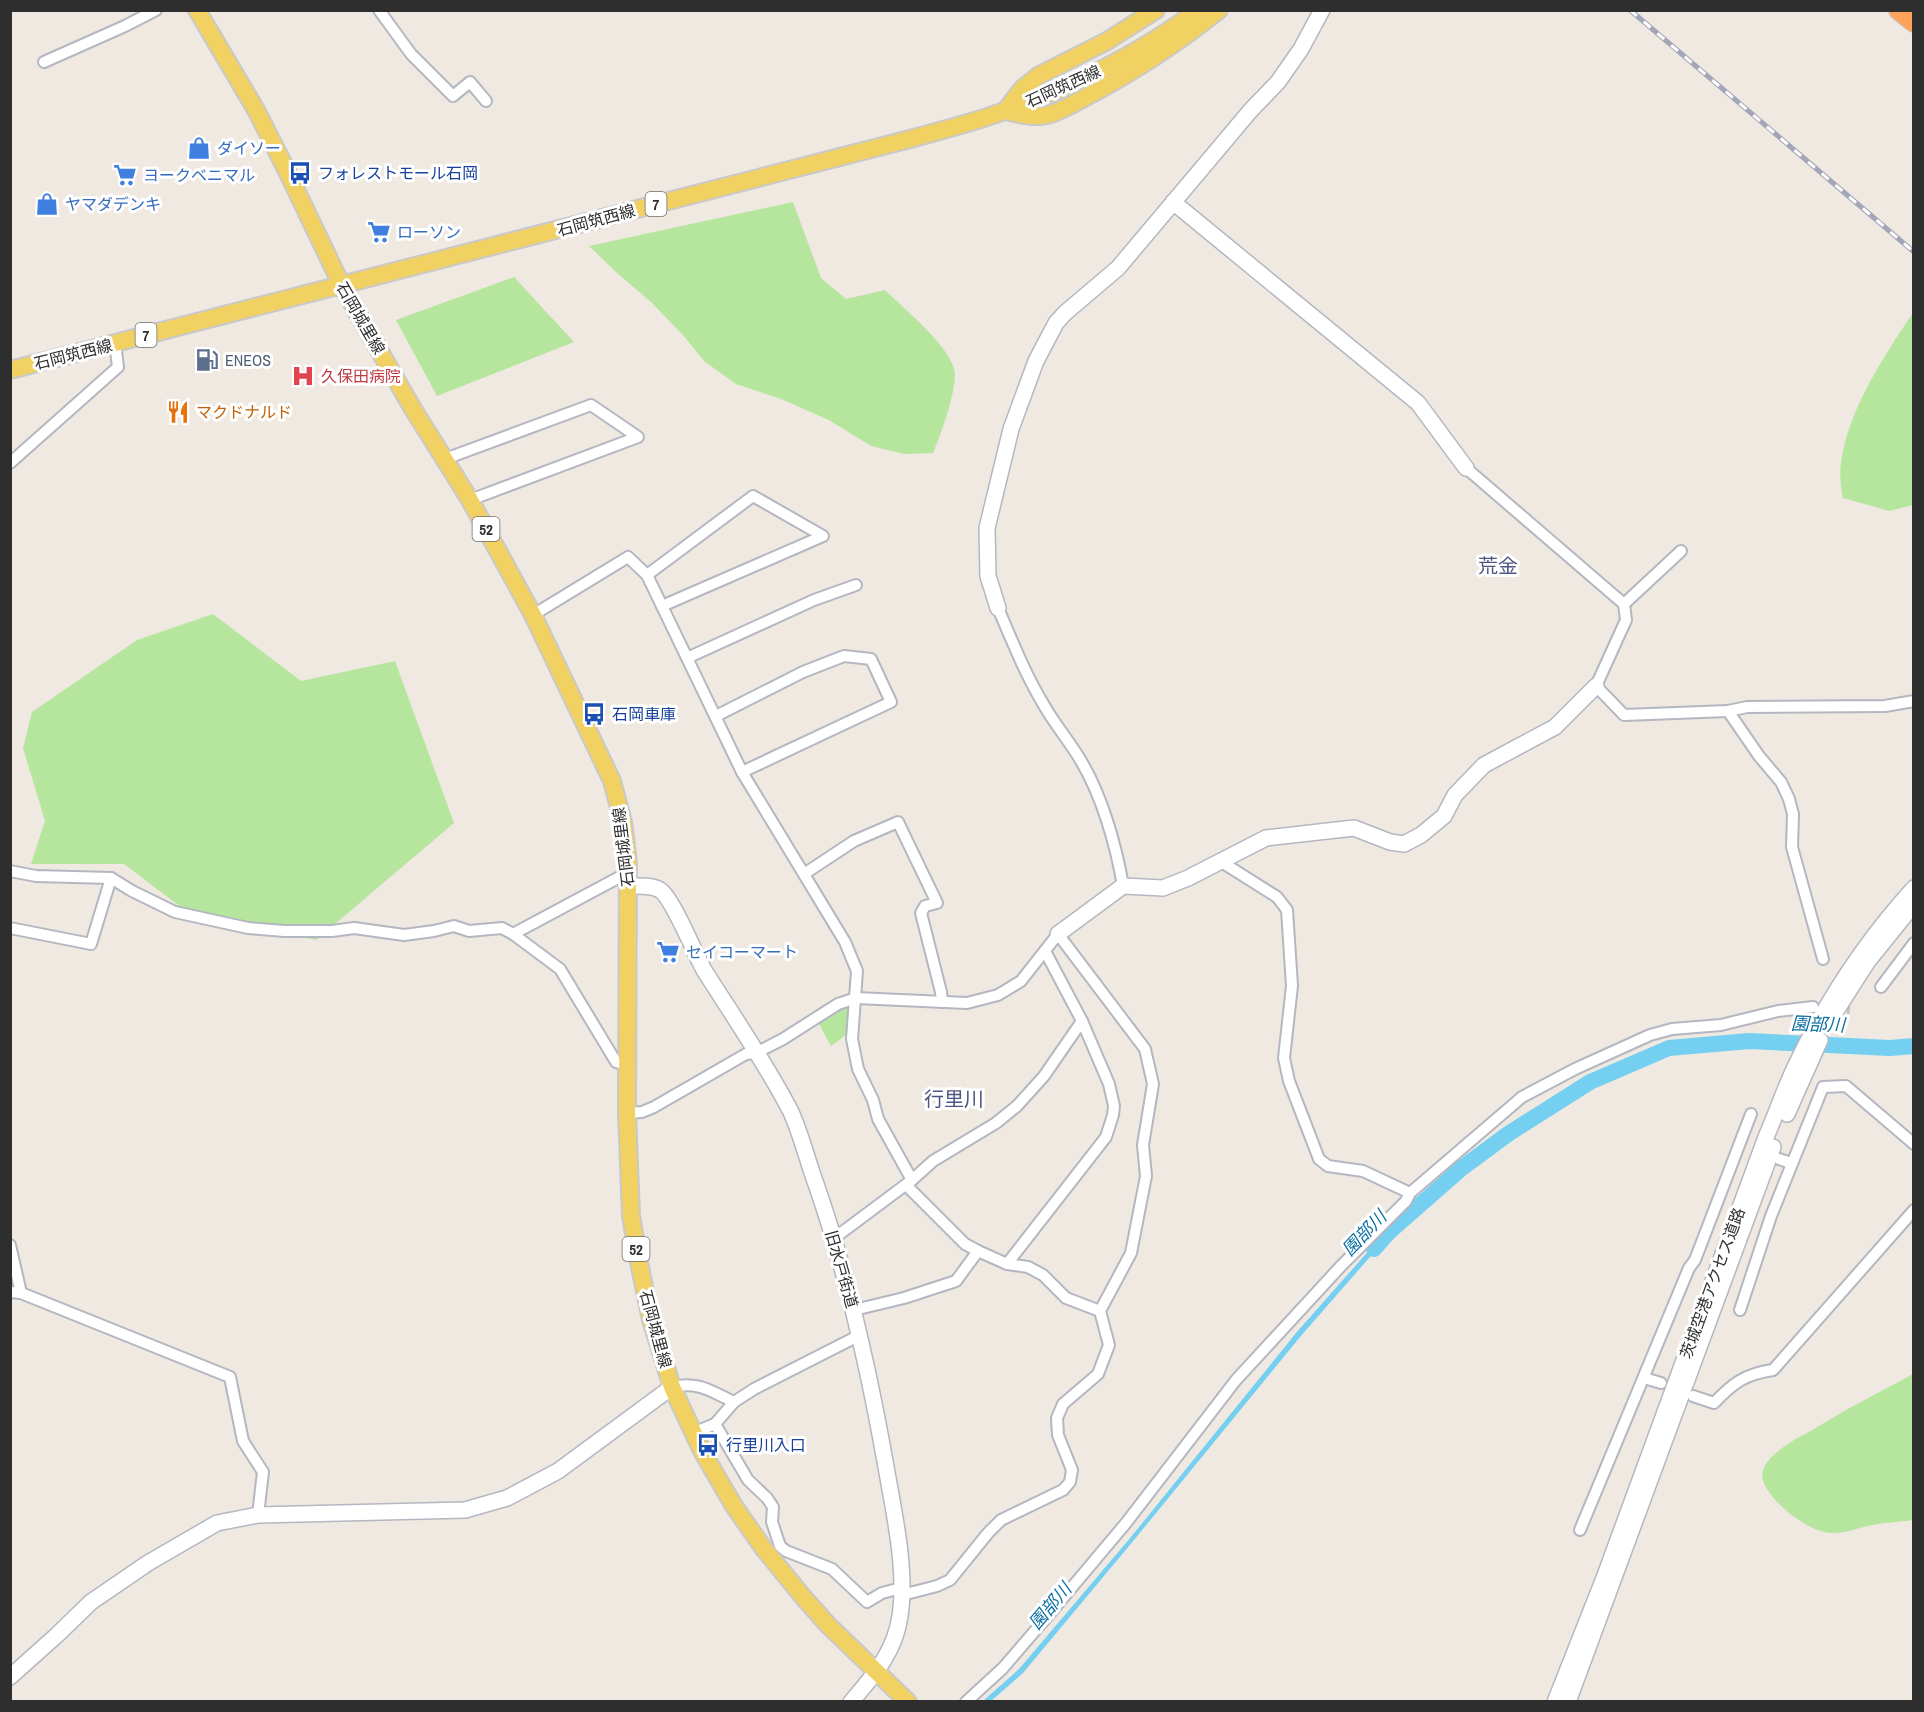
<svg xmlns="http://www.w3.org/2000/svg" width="1924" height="1712" font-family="'Archivo Narrow','Noto Sans JP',sans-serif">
  <rect width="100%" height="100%" fill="#efe9e1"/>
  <g fill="#b6e59e">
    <path d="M793 202 821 278 846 299 885 290C904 309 947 343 954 369 959 385 940 437 933 453L904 454 871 446 829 420 781 399 736 384 704 361 683 335 651 302 617 273 589 246Z"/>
    <polygon points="514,277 574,342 437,396 396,320"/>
    <path d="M1913 313V505L1889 511 1843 498C1828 439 1882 359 1913 313Z"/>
    <polygon points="213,614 301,681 395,661 454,823 316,940 186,911 124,864 31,864 45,821 23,748 32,712 137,640"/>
    <polygon points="851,1008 850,1032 831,1046 817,1020 836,1009"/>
    <path d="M1913 1374V1520C1900 1522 1886 1522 1873 1525 1857 1528 1840 1536 1824 1532 1804 1527 1780 1508 1769 1492 1761 1481 1759 1471 1769 1460 1781 1446 1798 1438 1814 1429 1846 1409 1880 1392 1913 1374Z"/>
  </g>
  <polygon fill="#75cff0" points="1387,1230 1391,1233 1300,1337 1134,1540 1023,1673 991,1701 983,1701 1019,1669 1131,1537 1296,1333"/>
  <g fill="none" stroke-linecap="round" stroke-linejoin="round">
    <polyline stroke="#75cff0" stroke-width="16" points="1374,1249 1389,1232 1462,1168 1508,1134 1590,1082 1669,1048 1749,1041 1890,1048 1914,1046"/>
    <polyline stroke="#c8c4bd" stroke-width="10" stroke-dasharray="10 5" stroke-linecap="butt" points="1832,1008 1850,1009"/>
    <g stroke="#b4b7c1" stroke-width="14">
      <g id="street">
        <polyline points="379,10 411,54 453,96 470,82 486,101"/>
        <polyline points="44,62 125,26 156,10"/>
        <polyline points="445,459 591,405 638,437 470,500"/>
        <polyline points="10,463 118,367 115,343"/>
        <polyline points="1466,468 1624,604 1626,620 1596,686 1624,715 1728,711 1747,707 1885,706 1914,701"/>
        <polyline points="647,575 753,496 823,536 662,606"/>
        <polyline points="1624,604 1681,551"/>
        <path d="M998 608C1012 641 1026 676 1045 707 1056 726 1070 742 1081 761 1102 796 1116 845 1123 886"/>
        <polyline points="533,615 628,557 647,575 742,772 845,942 857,971 852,1039 858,1069 873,1100 878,1119 912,1180"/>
        <polyline points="687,658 814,600 856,585"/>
        <polyline points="1728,711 1759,756 1781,782 1789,799 1793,814 1792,847 1823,959"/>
        <polyline points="716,716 803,672 844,656 871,659 891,702 742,772"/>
        <polyline points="1220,861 1277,897 1287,910 1292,986 1284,1058 1289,1081 1319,1159 1328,1166 1363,1171 1410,1193"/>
        <polyline points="10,871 36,876 111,878 132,891 175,912 248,928 284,931 332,931 354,928 404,935 434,931 454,926 469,931 502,928 513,934 560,969 616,1062 627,1065"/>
        <polyline points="804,874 854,841 898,822 937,903 925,906 921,913 941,992 942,1002"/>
        <polyline points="10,928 91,944 111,878"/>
        <polyline points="513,934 629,872"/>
        <polyline points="1881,987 1914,943"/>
        <polyline points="627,1113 642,1112 654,1107 746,1054 756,1053 783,1039 838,1004 856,998 967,1003 998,995 1021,981 1058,934 1145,1049 1153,1084 1143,1145 1146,1176 1131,1253 1100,1311 1109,1345 1098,1374 1063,1404 1057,1418 1058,1435 1072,1470 1070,1482 1063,1490 1001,1520 988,1533 950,1580 937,1586 902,1595"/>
        <polyline points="1779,1159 1791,1163"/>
        <polyline points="906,1185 965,1244 978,1251"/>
        <polyline points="833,1239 912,1180 933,1161 996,1123 1017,1106 1044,1076 1082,1021"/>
        <polyline points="10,1245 21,1293"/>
        <polyline points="1007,1264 1106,1137 1113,1115 1114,1106 1109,1084 1082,1021 1045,951"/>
        <polyline points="10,1292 21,1293 230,1377 243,1441 263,1472 258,1515"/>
        <polyline points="854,1310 904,1298 956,1281 978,1251 1007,1264 1028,1267 1043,1275 1066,1298 1100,1311"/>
        <polyline points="1740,1310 1771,1216 1823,1087 1846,1086 1914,1144"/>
        <polyline points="1644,1378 1661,1383"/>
        <path d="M672 1387C699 1381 710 1391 734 1402L754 1389 860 1335"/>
        <path d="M1693 1396 1714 1403C1733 1383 1745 1374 1773 1370L1914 1210"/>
        <polyline points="715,1424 734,1402"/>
        <polyline points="693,1433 715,1424 748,1480 767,1498 773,1507 772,1522 780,1546 786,1551 832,1569 867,1602 882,1593 901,1588"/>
        <polyline points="1580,1530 1689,1268 1695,1260 1751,1114"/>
        <polyline points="966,1702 1003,1668 1052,1611 1126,1523 1236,1380 1341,1266 1406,1201 1410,1193 1522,1097 1575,1069 1650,1035 1672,1029 1721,1025 1778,1011 1813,1007"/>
      </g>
    </g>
    <g stroke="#b4b7c1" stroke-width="18">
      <g id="secondary">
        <polyline points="1173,202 1418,403 1466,468"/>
        <polyline points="998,608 988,576 987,528 1011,429 1036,361 1056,323 1065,313 1118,268 1251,110 1278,82 1301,49 1322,10"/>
        <path d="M629 886C638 886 652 885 660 890 672 897 695 954 704 970 733 1016 765 1062 790 1110 801 1133 807 1160 816 1184 848 1276 869 1370 886 1467 894 1512 907 1571 900 1616 895 1652 874 1675 851 1702"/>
        <polyline points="1058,934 1123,886 1163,888 1188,878 1266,838 1354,828 1390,842 1404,844 1421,835 1444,816 1455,795 1484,765 1555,727 1596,686"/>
        <polyline points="1836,1011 1868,961 1914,904"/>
        <polyline points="1787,1114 1820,1040"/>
        <polyline points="10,1677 57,1635 91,1602 148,1563 217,1523 258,1515 465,1510 507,1498 558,1471 672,1387"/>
        <path d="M1555 1702 1604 1578 1766 1137C1776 1114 1784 1091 1794 1069 1825 1003 1865 942 1914 888"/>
        <polyline points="1568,1702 1773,1147"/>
      </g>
    </g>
    <g stroke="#c9c9c9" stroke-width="20">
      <g id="primary">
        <polyline points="197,10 256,110 286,169 342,286 413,409 470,500 533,615 612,781 623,822 628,863 627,1113 631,1216 639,1262 651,1320 672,1387 702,1451 734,1506 764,1549 804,1598 828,1625 908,1702"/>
        <polyline points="1006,110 1022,89 1038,76 1107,41 1156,10"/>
        <path d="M1006 111C1019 114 1033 118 1047 115 1060 112 1073 104 1084 98 1130 74 1179 42 1219 10"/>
        <path d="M10 370 910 139C942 130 976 122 1007 110 1074 86 1141 53 1198 10"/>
      </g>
    </g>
    <g stroke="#c9c9c9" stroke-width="22">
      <polyline id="highway" points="1899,10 1914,22"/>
    </g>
    <use href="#street" stroke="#fff" stroke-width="10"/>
    <use href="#secondary" stroke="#fff" stroke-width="15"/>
    <use href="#primary" stroke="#f2d163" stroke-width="16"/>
    <use href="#highway" stroke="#ffa35c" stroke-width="20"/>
    <g stroke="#a3a6b8" stroke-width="5">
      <polyline id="rail" points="1630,10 1914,252"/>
    </g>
    <use href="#rail" stroke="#fff" stroke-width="3" stroke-dasharray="9" stroke-linecap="butt"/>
  </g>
  <defs>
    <g id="shop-bare" transform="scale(1.8)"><path d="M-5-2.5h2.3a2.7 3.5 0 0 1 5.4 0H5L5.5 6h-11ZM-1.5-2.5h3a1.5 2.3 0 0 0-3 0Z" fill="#3f7fe0" stroke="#fff" stroke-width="2.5" paint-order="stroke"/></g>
    <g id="bus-bare" transform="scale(1.8)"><path d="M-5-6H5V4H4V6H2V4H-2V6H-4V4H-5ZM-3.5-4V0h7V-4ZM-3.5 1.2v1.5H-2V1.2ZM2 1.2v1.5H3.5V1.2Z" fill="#1a4fb4" stroke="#fff" stroke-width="2.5" paint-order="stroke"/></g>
    <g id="supermarket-bare" transform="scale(1.8)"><path d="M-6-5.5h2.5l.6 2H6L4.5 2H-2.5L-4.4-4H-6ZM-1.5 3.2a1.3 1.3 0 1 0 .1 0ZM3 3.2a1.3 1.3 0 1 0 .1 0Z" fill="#3f7fe0" stroke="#fff" stroke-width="2.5" paint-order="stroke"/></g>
    <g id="fuel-bare" transform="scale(1.8)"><path d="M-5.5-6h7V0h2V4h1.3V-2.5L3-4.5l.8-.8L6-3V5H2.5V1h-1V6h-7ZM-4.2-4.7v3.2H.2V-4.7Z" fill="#5c6f8a" stroke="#fff" stroke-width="2.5" paint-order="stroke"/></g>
    <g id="hospital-bare" transform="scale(1.8)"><path d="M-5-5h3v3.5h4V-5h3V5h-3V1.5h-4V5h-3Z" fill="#e0444e" stroke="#fff" stroke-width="2.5" paint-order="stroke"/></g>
    <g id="restaurant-bare" transform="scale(1.8)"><path d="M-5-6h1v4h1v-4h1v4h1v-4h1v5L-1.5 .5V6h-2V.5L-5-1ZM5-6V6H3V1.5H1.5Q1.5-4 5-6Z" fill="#e8710a" stroke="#fff" stroke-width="2.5" paint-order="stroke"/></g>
  </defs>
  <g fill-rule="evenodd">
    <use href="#shop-bare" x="199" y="148"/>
    <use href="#bus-bare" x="300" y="173"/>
    <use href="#supermarket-bare" x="125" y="175"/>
    <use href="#shop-bare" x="47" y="204"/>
    <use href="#supermarket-bare" x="379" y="232"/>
    <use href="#fuel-bare" x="207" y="360"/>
    <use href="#hospital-bare" x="303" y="376"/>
    <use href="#restaurant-bare" x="178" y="412"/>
    <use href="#bus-bare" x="594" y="714"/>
    <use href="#supermarket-bare" x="668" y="952"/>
    <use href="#bus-bare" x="708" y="1445"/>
  </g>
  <g text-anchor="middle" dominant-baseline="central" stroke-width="6" stroke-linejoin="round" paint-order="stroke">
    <g fill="#fff" stroke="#6d6d6d" stroke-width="1.5">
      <rect x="645.5" y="192" width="21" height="24" rx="4.5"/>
      <rect x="135.5" y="323" width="21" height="24" rx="4.5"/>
      <rect x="472.5" y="517" width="27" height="24" rx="4.5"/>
      <rect x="622.5" y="1237" width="27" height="24" rx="4.5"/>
    </g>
    <g font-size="15" font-weight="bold" fill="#2e2e2e">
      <text x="656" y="204">7</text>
      <text x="146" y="335">7</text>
      <text x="486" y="529">52</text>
      <text x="636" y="1249">52</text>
    </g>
    <g font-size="16" fill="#2e2e2e" stroke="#fff">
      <text transform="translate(1063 86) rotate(-24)">石岡筑西線</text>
      <text transform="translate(596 220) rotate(-15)">石岡筑西線</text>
      <text transform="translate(361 318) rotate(60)">石岡城里線</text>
      <text transform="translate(73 354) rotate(-14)">石岡筑西線</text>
      <text transform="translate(623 847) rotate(-97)">石岡城里線</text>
      <text transform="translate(842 1269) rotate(74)">旧水戸街道</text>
      <text transform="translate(1712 1283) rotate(-70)">茨城空港アクセス道路</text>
      <text transform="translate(656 1329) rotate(75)">石岡城里線</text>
    </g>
    <g font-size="16" fill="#366cbe" stroke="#fff" text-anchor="start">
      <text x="217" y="148">ダイソー</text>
      <text x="143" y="175">ヨークベニマル</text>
      <text x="65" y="204">ヤマダデンキ</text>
      <text x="397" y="232">ローソン</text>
      <text x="686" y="952">セイコーマート</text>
    </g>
    <g font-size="16" fill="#164399" stroke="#fff" text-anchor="start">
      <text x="318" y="173">フォレストモール石岡</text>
      <text x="612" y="714">石岡車庫</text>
      <text x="726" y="1445">行里川入口</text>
    </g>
    <g font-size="16" fill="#4e5e75" stroke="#fff" text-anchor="start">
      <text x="225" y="360">ENEOS</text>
    </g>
    <g font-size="16" fill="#be3a42" stroke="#fff" text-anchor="start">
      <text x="321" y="376">久保田病院</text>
    </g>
    <g font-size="16" fill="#c56008" stroke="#fff" text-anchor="start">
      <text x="196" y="412">マクドナルド</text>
    </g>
    <g font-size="18" font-style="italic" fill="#0d6fa3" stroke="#fff">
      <text transform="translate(1818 1024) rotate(2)">園部川</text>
      <text transform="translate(1364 1233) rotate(-46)">園部川</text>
      <text transform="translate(1050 1606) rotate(-50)">園部川</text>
    </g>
    <g font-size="20" fill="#4d5680" stroke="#fff">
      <text x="1498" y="565">荒金</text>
      <text x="954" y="1098">行里川</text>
    </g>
  </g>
  <rect width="1924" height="1712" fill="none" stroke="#2e2e2e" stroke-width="24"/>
</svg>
